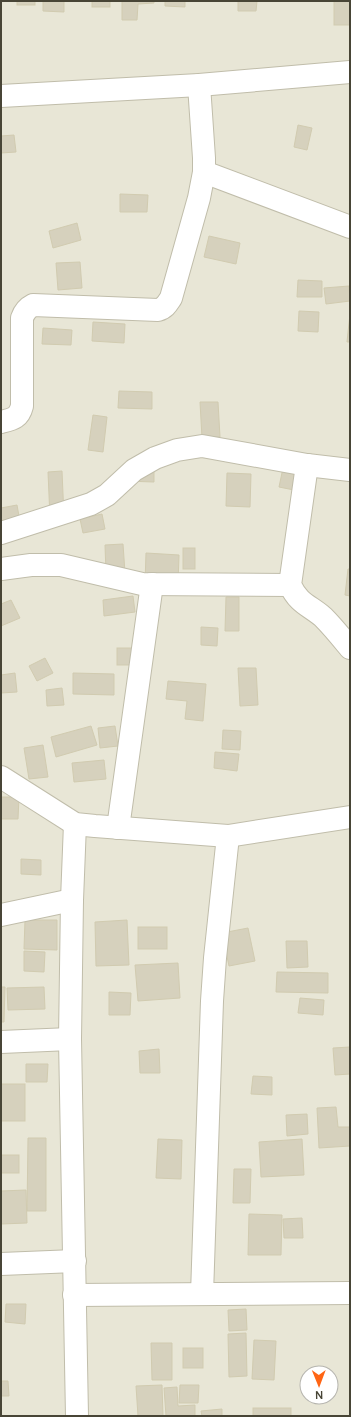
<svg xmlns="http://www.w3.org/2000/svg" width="351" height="1417" font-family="Manrope,sans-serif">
  <rect width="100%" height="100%" fill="#f4f3e8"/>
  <path fill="#e8e6d6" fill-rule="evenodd" d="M1 1H350V1416H1ZM307 1373H331V1397H307Z"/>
  <g fill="#d6d1bd" stroke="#d1cbb0">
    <rect x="17" y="1" width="18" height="4"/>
    <polygon points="43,1 64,1 64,12 43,11"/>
    <rect x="92" y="1" width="18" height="6"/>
    <polygon points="122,1 154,1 154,3 138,4 137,20 122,20"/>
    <polygon points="165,1 185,1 185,7 165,6"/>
    <polygon points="238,1 257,1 256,11 238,11"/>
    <rect x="334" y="1" width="16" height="24"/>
    <polygon points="298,125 312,128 307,150 294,147"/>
    <polygon points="14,135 16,152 1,153 1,136"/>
    <polygon points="120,194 148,195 147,212 120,212"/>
    <polygon points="77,223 81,240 53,248 49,231"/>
    <polygon points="209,236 240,243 236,264 204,257"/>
    <polygon points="80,262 82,288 58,290 56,263"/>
    <polygon points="298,280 322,281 322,297 297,297"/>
    <polygon points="349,286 350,301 326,304 324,288"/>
    <polygon points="299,311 319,312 318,332 298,331"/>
    <polygon points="350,314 350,342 347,342"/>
    <polygon points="93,322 125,324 124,343 92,341"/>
    <polygon points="43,328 72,330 71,345 42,344"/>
    <polygon points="119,391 152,392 152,409 118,408"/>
    <polygon points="200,402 218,402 220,437 202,438"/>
    <polygon points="93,415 107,417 103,452 88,450"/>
    <polygon points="154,467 154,482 125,481"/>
    <polygon points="283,468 298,471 294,490 279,487"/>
    <polygon points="62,471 64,517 50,518 48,472"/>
    <polygon points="227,473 251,474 250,507 226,506"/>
    <polygon points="17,505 21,527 1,530 1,508"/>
    <polygon points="102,514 105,529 83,533 80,519"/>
    <polygon points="123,544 125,573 106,573 105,545"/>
    <rect x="183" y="548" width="12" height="21"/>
    <polygon points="146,553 179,555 178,584 145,583"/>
    <polygon points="348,569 350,569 350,596 345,595"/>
    <polygon points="133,596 135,612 104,616 103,600"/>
    <polygon points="226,597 239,597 239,631 225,631"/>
    <polygon points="11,600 20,618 1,626 1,604"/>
    <polygon points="201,627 218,628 217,646 201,645"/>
    <rect x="117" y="648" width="27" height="17"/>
    <polygon points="45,658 53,673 37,681 29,666"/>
    <polygon points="238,668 256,668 258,705 240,706"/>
    <polygon points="15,673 17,692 1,693 1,675"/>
    <polygon points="73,673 114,674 114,695 73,694"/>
    <polygon points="168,681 206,684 203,721 185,719 187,701 166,699"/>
    <polygon points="62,688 64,705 47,706 46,690"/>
    <polygon points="91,726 97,745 56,757 51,737"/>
    <polygon points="115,726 118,746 100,748 98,728"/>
    <polygon points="223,730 241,731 240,750 222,749"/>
    <polygon points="43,745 48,777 29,779 24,748"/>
    <polygon points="215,752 239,754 237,771 214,768"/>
    <polygon points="104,760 106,779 74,782 72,763"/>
    <polygon points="1,797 19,797 18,819 1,819"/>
    <polygon points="21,859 41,860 41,875 21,874"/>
    <polygon points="25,920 57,920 57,950 24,949"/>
    <polygon points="127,920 129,965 96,966 95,922"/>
    <rect x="138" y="927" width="29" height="22"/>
    <polygon points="248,928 255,961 229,966 222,933"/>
    <polygon points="286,941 307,941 308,967 287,968"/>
    <polygon points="24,951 45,952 44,972 24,971"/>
    <polygon points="178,963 180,998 138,1001 135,965"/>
    <polygon points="277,972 328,973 328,993 276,992"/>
    <polygon points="1,987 5,987 4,1022 1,1022"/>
    <polygon points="44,987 45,1009 8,1010 7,988"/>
    <polygon points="109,992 131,993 130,1015 109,1015"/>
    <polygon points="300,998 324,1000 323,1015 298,1013"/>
    <polygon points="350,1047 350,1074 335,1075 333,1048"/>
    <polygon points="159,1049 160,1073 140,1073 139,1051"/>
    <polygon points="26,1064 48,1064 47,1082 26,1082"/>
    <polygon points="253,1076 272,1077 272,1095 251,1094"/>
    <rect x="1" y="1084" width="24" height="37"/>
    <polygon points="336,1107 338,1127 350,1127 350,1146 319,1148 317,1108"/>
    <polygon points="307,1114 308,1134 287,1136 286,1115"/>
    <polygon points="28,1138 46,1138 46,1211 27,1211"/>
    <polygon points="158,1139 182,1140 181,1179 156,1178"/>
    <polygon points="302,1139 304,1175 261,1177 259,1142"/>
    <rect x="1" y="1155" width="18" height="18"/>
    <polygon points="234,1169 251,1169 250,1203 233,1203"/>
    <polygon points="26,1190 27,1223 1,1224 1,1191"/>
    <polygon points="249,1214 282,1215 281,1255 248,1255"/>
    <polygon points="302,1218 303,1238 284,1238 283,1219"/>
    <polygon points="6,1304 26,1304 25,1324 5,1322"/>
    <polygon points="246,1309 247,1330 229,1331 228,1310"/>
    <polygon points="246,1333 247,1376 229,1377 228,1334"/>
    <polygon points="254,1340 276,1341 274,1380 252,1379"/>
    <polygon points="151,1343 172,1343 172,1380 152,1380"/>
    <rect x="183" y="1348" width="20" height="20"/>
    <polygon points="1,1381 8,1381 9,1396 1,1396"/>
    <polygon points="162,1385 163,1416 138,1416 136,1386"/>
    <polygon points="180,1385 199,1385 198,1403 179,1403"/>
    <polygon points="177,1387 178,1406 195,1405 195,1416 166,1416 164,1388"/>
    <rect x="253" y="1408" width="38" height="8"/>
    <polygon points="222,1409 222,1416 202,1416 201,1411"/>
  </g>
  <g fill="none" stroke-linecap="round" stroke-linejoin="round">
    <g stroke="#c0bdaa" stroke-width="24">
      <g id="street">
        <polyline points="1,96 199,85 350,72"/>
        <polyline points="204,172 350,227"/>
        <path d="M1 422C13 419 19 418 22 406V318C24 312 27 308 33 305L158 310C165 308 167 304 171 298L199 198 204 172V158L199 85"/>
        <path d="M307 465 290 585C299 604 309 605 323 617 333 627 341 637 350 648"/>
        <polyline points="1,533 91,504 107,495 134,470 155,458 177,450 202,446 307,465 350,470"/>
        <polyline points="1,569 31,565 61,565 142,584 290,585"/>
        <polyline points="1,777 75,824 95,826 228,836 350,817"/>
        <polyline points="75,824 72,900 70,1039 77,1416"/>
        <polyline points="118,828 152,584"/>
        <polyline points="1,915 72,900"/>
        <polyline points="1,1042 70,1039"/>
        <polyline points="1,1264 75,1261"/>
        <polyline points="202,1294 212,1001 215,958 228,836"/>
        <polyline points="74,1295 350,1293"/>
      </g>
    </g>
    <use href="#street" stroke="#fff" stroke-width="22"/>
  </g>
  <rect width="351" height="1417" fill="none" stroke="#484536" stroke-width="4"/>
  <g transform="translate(319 1385) rotate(179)"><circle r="19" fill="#ffffff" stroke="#b6b5af"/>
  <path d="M0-3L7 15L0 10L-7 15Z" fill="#ff6514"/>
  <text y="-6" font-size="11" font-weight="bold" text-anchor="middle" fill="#484536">N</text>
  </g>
</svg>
